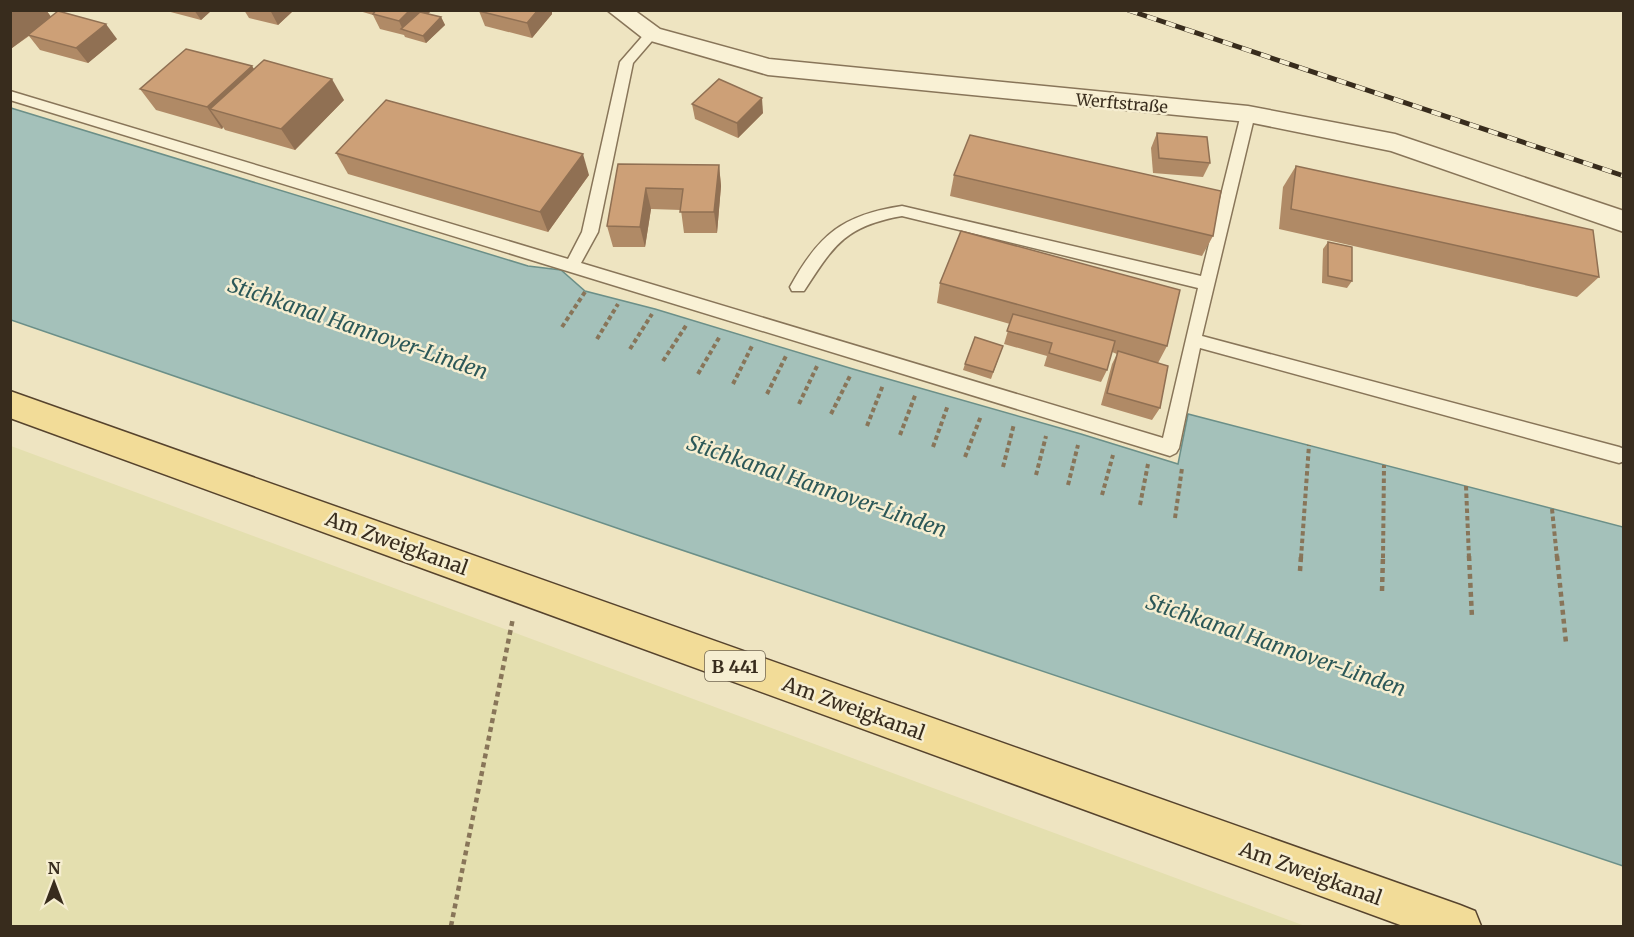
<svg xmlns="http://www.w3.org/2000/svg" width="1634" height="937" font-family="Merriweather,serif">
  <rect width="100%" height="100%" fill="#eee4c1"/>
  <polygon fill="#e4dfaf" points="11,446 1305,926 11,926"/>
  <polygon fill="#a4c1ba" stroke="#6b8f88" stroke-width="1.5" points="11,108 528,266 561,270 585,291 655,309 853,369 1081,434 1178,464 1188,414 1623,527 1623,866 640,536 11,320"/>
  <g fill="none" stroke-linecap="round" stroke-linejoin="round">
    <g stroke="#887559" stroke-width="3">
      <path id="lane" d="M652 30 658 34 633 63 598 232 581 263 1163 438 1198 288 902 216C845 226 834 245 804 291H792L790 287C819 234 843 215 902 206L1201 276 1241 114 1248 109 1255 114 1202 336 1619 447 1624 449V461L1619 463 1200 348 1179 448 1176 453 1170 456 10 100V91L568 259 582 232 620 62 647 31Z"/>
    </g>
    <g stroke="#887559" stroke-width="3">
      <polygon id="street" points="607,10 634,10 660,29 769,59 1248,106 1395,134 1624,211 1624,232 1391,151 1248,122 768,75 644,39"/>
    </g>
    <g stroke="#56432d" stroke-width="3">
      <polygon id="primary" points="10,391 1460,905 1475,911 1481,926 1403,926 10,418"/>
    </g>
    <g stroke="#887559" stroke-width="4" stroke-dasharray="4.5 3" stroke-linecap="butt">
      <polyline points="562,327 585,292"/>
      <polyline points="597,339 618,304"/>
      <polyline points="630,349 652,314"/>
      <polyline points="663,361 687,324"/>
      <polyline points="698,374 720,336"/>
      <polyline points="733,384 753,344"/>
      <polyline points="767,394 787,354"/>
      <polyline points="799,404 818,364"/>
      <polyline points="831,414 851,374"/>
      <polyline points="867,426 883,385"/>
      <polyline points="900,435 916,393"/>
      <polyline points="933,447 948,405"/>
      <polyline points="965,457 981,416"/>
      <polyline points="1003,467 1014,424"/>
      <polyline points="1036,475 1046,436"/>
      <polyline points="1068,485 1078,445"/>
      <polyline points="1466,486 1469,558"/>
      <polyline points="1102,495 1113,455"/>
      <polyline points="1140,505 1148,464"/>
      <polyline points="1552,509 1557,558"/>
      <polyline points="1175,518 1182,468"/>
      <polyline points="1301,558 1309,445"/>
      <polyline points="1383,558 1384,465"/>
    </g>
    <g stroke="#887559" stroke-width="4.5" stroke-dasharray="5 4" stroke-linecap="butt">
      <polyline points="1469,556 1472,618"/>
      <polyline points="1557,556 1566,643"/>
      <polyline points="1300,571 1301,556"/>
      <polyline points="1382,591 1383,556"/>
      <polyline points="451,926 513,618"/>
    </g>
    <use href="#lane" fill="#f9f1d5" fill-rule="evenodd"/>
    <use href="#street" fill="#f9f1d5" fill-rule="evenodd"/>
    <use href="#primary" fill="#f2dc98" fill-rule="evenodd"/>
    <g stroke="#382c1d" stroke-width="5">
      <polyline id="rail" points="1128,10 1624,176"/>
    </g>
    <use href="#rail" stroke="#f6eed1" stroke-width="4" stroke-dasharray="10" stroke-linecap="butt"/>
  </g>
  <g fill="#b08a66">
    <polygon points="10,10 46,10 51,17 117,39 88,63 40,50 29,36 12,48 10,48"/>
    <polygon points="163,10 212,10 201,20"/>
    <polygon points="244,10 294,10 278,25 249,18"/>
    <polygon points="356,10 432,10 428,14 441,17 445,25 426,43 405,37 404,35 380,29 373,15"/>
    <polygon points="479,11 552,14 532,38 485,26"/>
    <polygon points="252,66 254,69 344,100 295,150 225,130 223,127 222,129 156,110 140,89"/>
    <polygon points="692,104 763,113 738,138 695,119"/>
    <polygon points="1157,133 1210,163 1203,177 1153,173 1151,148"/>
    <polygon points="336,153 589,175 548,232 348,174"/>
    <polygon points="618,164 719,165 721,186 717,233 684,233 681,210 651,209 645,247 613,247 607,226"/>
    <polygon points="1296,166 1599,277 1577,297 1279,229 1283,187"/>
    <polygon points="954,175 1213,236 1202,256 950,196"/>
    <polygon points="1328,242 1352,281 1347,288 1322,283 1323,249"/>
    <polygon points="940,283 1167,346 1158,363 1160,408 1152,420 1101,405 1112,364 1117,354 1112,352 1107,370 1101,382 1044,366 1047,356 1004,344 1010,324 937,303"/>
    <polygon points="1003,346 991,379 963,370 965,364"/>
  </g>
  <g fill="#907053">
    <polygon points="15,10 46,10 52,18 12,48 10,47 10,14"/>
    <polygon points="194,10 212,10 201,20"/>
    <polygon points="270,10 294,10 278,25"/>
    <polygon points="410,10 432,10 410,32 403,30 399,21"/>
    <polygon points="538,10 552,10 552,14 532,38 527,23"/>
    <polygon points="441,17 445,25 426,43 423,36"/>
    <polygon points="106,24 117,39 88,63 76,48"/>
    <polygon points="252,66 265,88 210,109 223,127 222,129 207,107"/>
    <polygon points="332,79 344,100 295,150 281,129"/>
    <polygon points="762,98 763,113 738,138 737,123"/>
    <polygon points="583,154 589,175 548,232 540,212"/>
    <polygon points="719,165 721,186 717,233 714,212"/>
    <polygon points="646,188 651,209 645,247 640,227"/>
  </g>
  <g fill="#cda077" stroke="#907053" stroke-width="1.5">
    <polygon points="376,10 410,10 399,21 373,14"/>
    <polygon points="480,10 538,10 527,23 479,11"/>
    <polygon points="58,11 106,24 76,48 28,35"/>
    <polygon points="420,12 441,17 423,36 401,29"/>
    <polygon points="186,49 252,66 207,107 140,89"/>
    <polygon points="264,60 332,79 281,129 210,109"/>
    <polygon points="719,79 762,98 737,123 692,104"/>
    <polygon points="386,100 583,154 540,212 336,153"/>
    <polygon points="1157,133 1207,137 1210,163 1159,158"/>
    <polygon points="970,135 1221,191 1213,236 954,175"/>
    <polygon points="618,164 719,165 714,212 680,212 683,189 646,188 640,227 607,226"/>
    <polygon points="1296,166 1593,230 1599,277 1291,209"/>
    <polygon points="961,231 1180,290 1167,346 940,283"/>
    <polygon points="1328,242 1352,247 1352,281 1328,276"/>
    <polygon points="1013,314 1115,341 1107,370 1049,353 1052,343 1007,331"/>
    <polygon points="975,337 1003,346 993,372 965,364"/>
    <polygon points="1118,351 1168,366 1160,408 1107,393"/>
  </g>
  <g text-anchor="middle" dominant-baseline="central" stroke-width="5" stroke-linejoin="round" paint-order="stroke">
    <g font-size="16" fill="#382c1d" stroke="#f6eed1">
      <text transform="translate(1122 103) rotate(5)">Werftstraße</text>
    </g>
    <rect fill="#f6eed1" stroke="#716653" stroke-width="1.5" x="705" y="651" width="60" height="30" rx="4.5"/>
    <g font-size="18" font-weight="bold" fill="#382c1d">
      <text x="735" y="666">B 441</text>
    </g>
    <g font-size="20" fill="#382c1d" stroke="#f6eed1">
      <text transform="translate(397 543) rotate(20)">Am Zweigkanal</text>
      <text transform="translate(854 708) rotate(20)">Am Zweigkanal</text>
      <text transform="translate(1311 873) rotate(20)">Am Zweigkanal</text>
    </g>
    <g font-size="21" font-style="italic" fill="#2c5858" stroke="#f6eed1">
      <text transform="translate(358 328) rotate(19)">Stichkanal Hannover-Linden</text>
      <text transform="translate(817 486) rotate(19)">Stichkanal Hannover-Linden</text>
      <text transform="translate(1276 645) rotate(19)">Stichkanal Hannover-Linden</text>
    </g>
  </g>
  <rect width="1634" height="937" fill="none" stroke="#382c1d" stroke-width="24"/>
  <g transform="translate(54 883)" stroke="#f6eed1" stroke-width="4.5" paint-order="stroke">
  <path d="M0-4.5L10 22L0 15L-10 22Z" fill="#382c1d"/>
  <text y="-9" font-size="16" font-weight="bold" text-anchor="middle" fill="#382c1d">N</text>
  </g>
</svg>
